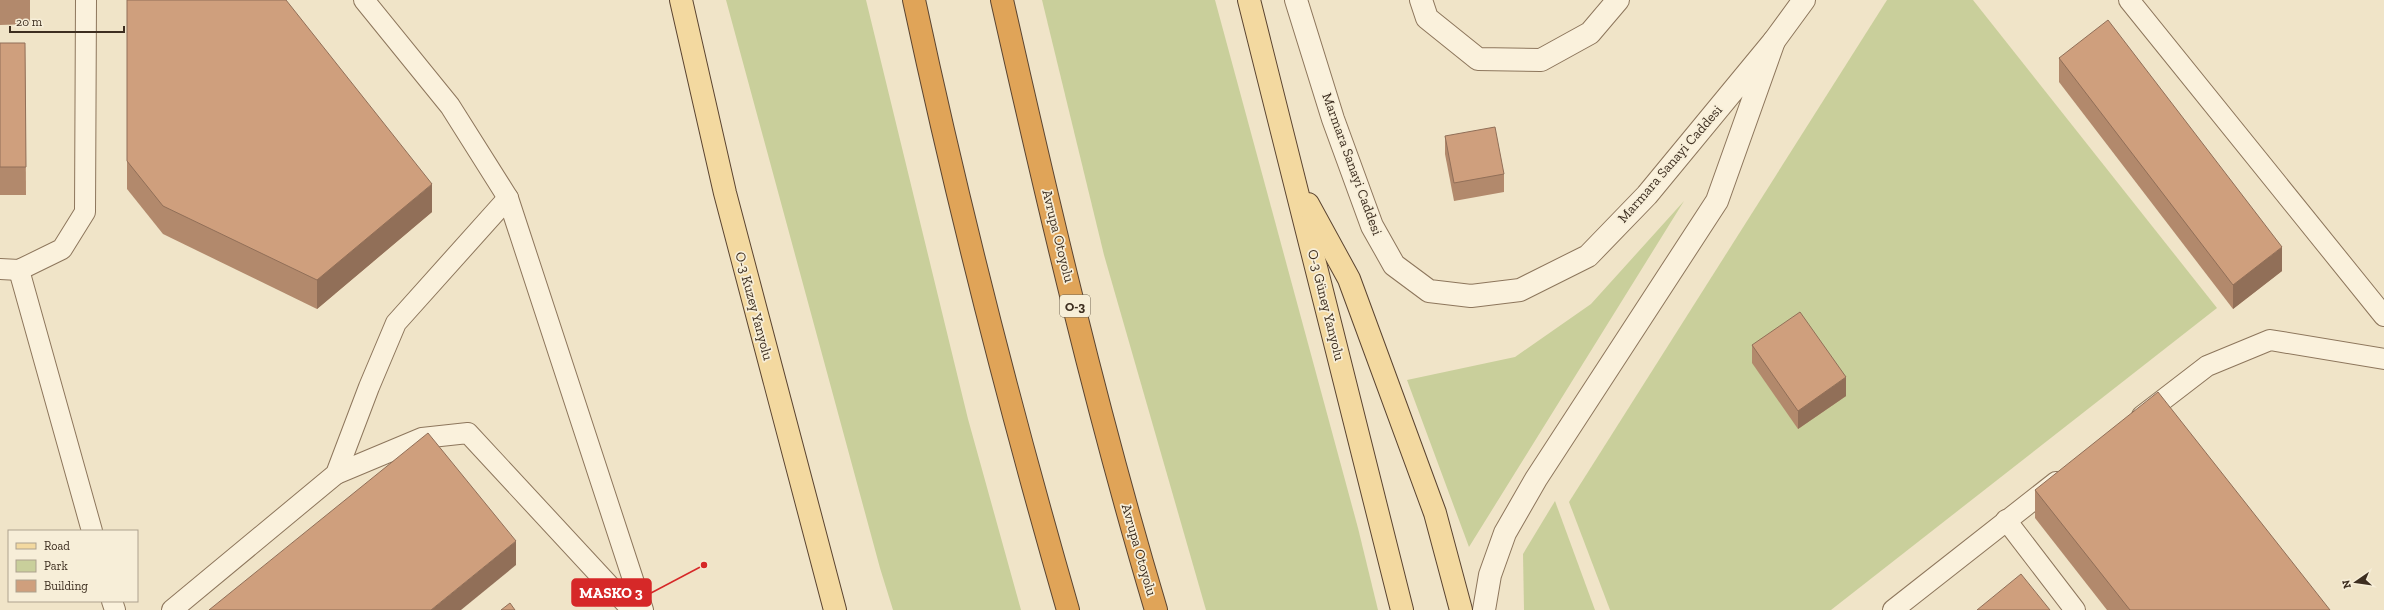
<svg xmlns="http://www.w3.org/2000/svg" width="2384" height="610" font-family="'Zilla Slab',serif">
  <rect width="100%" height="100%" fill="#f0e4c8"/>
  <g fill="#c9cf9b">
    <polygon points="726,0 866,0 968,419 1021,610 893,610 880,568"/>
    <polygon points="1042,0 1215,0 1358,528 1378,610 1206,610 1104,255"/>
    <polygon points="1887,0 1973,0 2217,308 1831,610 1610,610 1569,502"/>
    <polygon points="1684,201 1469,547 1407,380 1515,357 1591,304"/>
    <polygon points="1555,501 1595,610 1524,610 1523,554"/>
  </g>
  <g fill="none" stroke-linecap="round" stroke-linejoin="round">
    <g stroke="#8d765c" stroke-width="22">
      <g id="service">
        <polyline points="364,0 450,106 508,198 643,610"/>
        <polyline points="2129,0 2384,316"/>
        <polyline points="0,269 19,270 62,249 85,212 86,0"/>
        <polyline points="19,270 92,531"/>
        <polyline points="2142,416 2207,366 2270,340 2384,359"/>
        <polyline points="336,474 422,438 468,433 632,610"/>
        <polyline points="2006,520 2075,610"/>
        <polyline points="112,601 115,610"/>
        <polyline points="172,610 336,474 369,387 396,323 508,198"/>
        <polyline points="1893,610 2056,482"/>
      </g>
    </g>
    <g stroke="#8d765c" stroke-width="24">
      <g id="minor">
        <polyline points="1296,0 1333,119 1372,226 1394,265 1429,291 1471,296 1520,290 1588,256 1647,195 1774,41 1717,201 1536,479 1505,533 1490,575 1484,610"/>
        <polyline points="1421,0 1427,18 1478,59 1541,60 1590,33 1618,0"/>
        <polyline points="1774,41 1804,0"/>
      </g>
    </g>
    <g stroke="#5b4430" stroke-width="24">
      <g id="primary">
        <polyline points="681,0 725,193 835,610"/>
        <polyline points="1249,0 1402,610"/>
        <polyline points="1308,204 1349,279 1435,513 1461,610"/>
      </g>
    </g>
    <g stroke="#5b4430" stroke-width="24">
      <g id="motorway">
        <path d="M914 0C958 205 1010 409 1068 610"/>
        <path d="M1002 0C1048 204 1096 409 1156 610"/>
      </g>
    </g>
    <use href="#service" stroke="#faf1dc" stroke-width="20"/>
    <use href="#minor" stroke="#faf1dc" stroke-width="22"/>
    <use href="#primary" stroke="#f3d9a0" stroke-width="22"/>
    <use href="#motorway" stroke="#e0a458" stroke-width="22"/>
  </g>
  <g fill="#b2896c">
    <polygon points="0,0 30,0 30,24 0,25"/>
    <polygon points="127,0 432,212 317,309 163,234 127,189"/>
    <polygon points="0,43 25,43 26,195 0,195"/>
    <polygon points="2059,58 2282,271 2233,309 2059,82"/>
    <polygon points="1445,136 1504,174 1504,192 1454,201 1445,154"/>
    <polygon points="1752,345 1846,396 1798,429 1752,363"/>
    <polygon points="2035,490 2330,610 2107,610 2035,518"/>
  </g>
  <g fill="#916f58">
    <polygon points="432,184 432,212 317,309 317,280"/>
    <polygon points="2282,247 2282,271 2233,309 2233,285"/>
    <polygon points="1846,377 1846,396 1798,429 1798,411"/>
    <polygon points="516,541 516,565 461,610 431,610"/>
  </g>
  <g fill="#cf9f7d" stroke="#916f58">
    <polygon points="127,0 286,0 432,184 317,280 163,206 127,161"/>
    <polygon points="2108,20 2282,247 2233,285 2059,58"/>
    <polygon points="0,43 25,43 26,167 0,167"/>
    <polygon points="1495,127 1504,174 1454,183 1445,136"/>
    <polygon points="1800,312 1846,377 1798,411 1752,345"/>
    <polygon points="2158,392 2330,610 2130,610 2035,490"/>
    <polygon points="428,433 516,541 431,610 209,610"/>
    <polygon points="2021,574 2050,610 1977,610"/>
    <polygon points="510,603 515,610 501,610"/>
  </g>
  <g text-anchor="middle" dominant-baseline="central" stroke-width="3.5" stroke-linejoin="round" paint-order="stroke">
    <rect fill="#f7eed8" stroke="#756857" stroke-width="1" x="1060" y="295" width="30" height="22" rx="3"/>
    <g font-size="13" font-weight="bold" fill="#3d2e20">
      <text x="1075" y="306">O-3</text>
    </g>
    <g font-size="14" fill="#3d2e20" stroke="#f7eed8">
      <text transform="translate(1352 164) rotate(70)">Marmara Sanayi Caddesi</text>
      <text transform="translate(1670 164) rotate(-49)">Marmara Sanayi Caddesi</text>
      <text transform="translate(1058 236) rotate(76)">Avrupa Otoyolu</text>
      <text transform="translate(1326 305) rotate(76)">O-3 Güney Yanyolu</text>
      <text transform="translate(754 306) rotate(75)">O-3 Kuzey Yanyolu</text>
      <text transform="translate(1139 550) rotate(74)">Avrupa Otoyolu</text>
    </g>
  </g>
  <path fill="none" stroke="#d62828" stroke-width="1.5" d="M704 565L651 593"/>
  <circle fill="#d62828" stroke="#f7eed8" stroke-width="1.5" cx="704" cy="565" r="4"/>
  <rect fill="#d62828" stroke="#d62828" stroke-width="1.5" x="572" y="579" width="79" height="27" rx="4"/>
  <g font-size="15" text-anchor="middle" font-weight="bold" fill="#fff">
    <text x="611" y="598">MASKO 3</text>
  </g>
  <rect x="8" y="530" width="130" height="72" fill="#f7eed8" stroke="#ada18e"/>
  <rect x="16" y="543" width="20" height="6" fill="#f3d9a0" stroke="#ada18e"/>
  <text x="44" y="550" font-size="12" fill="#3d2e20">Road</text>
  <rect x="16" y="560" width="20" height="12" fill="#c9cf9b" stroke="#ada18e"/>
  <text x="44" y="570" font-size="12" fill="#3d2e20">Park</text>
  <rect x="16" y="580" width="20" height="12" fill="#cf9f7d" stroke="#ada18e"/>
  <text x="44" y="590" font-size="12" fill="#3d2e20">Building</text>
  <g transform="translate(2356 582) rotate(257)" stroke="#f7eed8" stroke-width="3" paint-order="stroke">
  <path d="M0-3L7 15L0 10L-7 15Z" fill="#3d2e20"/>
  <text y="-6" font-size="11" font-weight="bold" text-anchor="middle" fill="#3d2e20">N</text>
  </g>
  <path d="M10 26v6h114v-6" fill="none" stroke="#3d2e20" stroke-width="2"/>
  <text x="16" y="26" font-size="12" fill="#3d2e20" stroke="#f7eed8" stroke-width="3" paint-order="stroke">20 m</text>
</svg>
